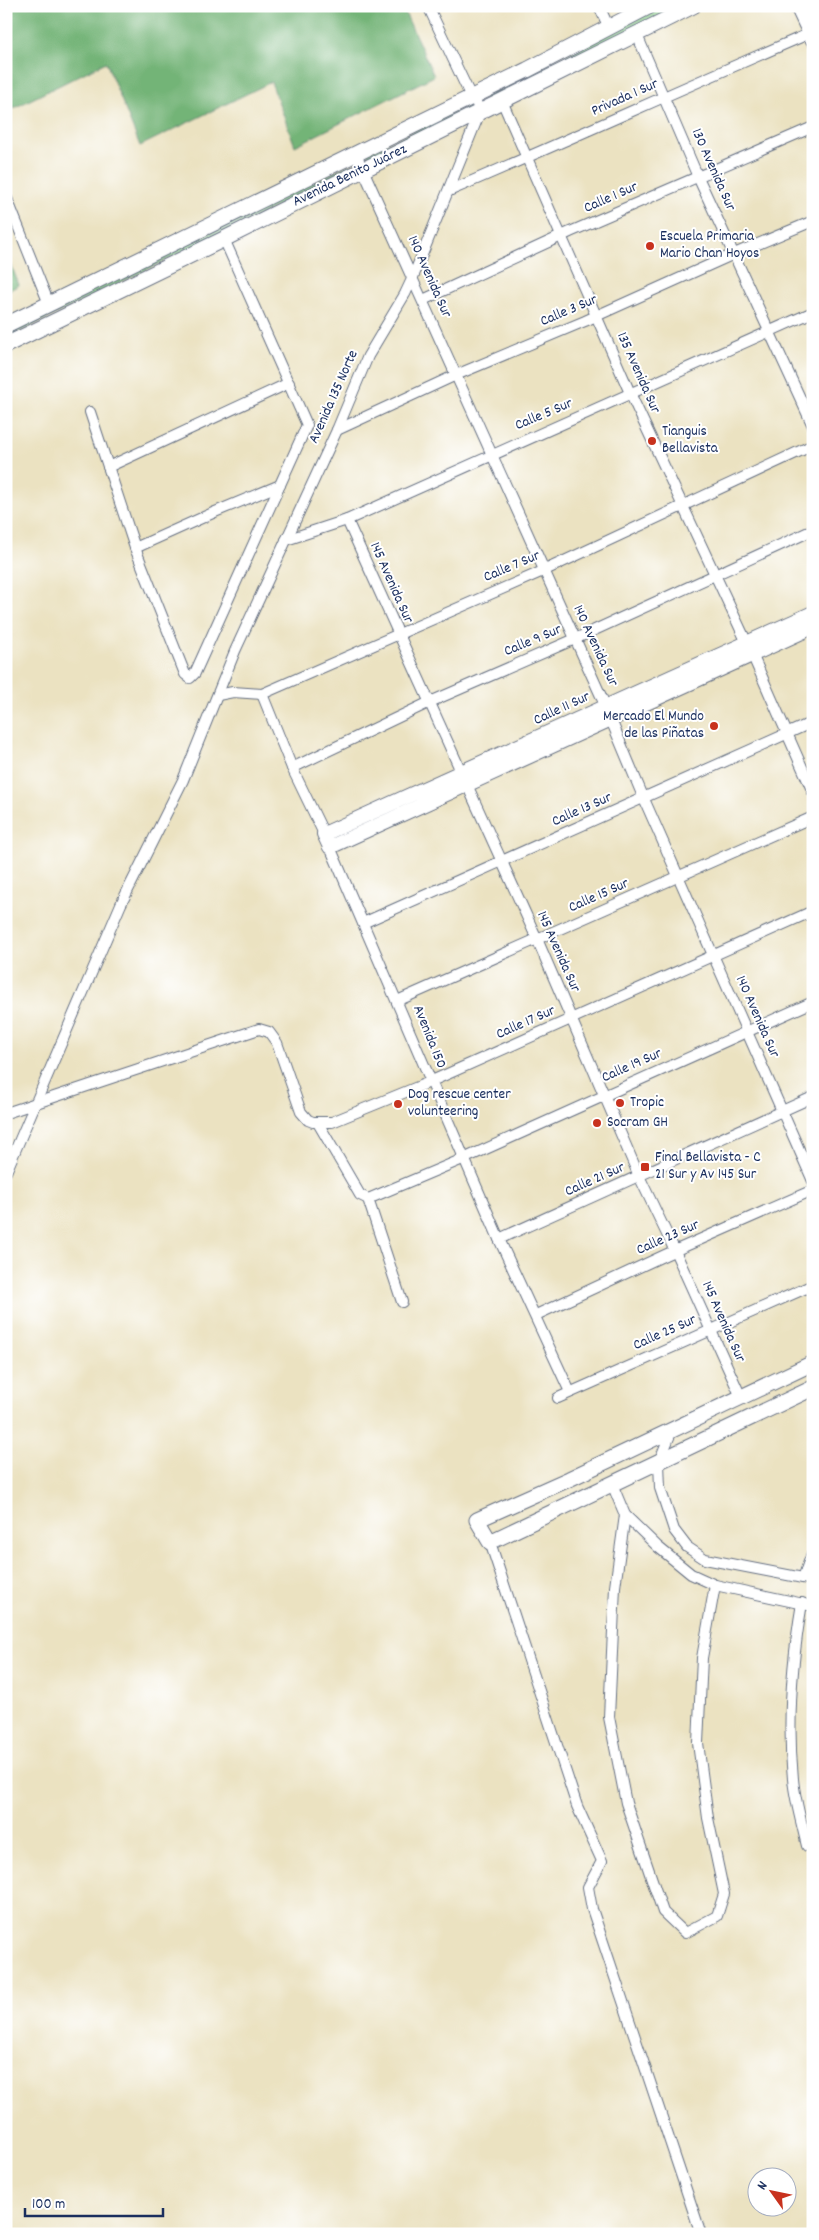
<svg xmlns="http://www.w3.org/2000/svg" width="819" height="2240" font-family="Dekko,sans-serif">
  <rect width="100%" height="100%" fill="#fff"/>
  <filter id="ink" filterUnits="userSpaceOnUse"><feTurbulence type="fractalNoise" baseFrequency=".02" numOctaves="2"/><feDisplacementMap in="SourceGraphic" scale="10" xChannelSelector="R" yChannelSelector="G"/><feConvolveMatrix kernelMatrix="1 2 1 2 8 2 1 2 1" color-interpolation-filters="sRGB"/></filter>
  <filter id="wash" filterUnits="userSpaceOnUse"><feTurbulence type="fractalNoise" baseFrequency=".0096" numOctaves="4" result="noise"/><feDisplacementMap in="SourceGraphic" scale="20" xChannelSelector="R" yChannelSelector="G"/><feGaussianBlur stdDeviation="1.12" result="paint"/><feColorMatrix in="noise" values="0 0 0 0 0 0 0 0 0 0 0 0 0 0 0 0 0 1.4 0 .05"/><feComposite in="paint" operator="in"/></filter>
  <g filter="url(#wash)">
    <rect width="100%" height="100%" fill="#ebe2c1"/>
    <g fill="#8fd28b" stroke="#558074">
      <polygon points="663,6 679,6 485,101 484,97"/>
      <polygon points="469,106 471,110 369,160 368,153"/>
      <polygon points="349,165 352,166 353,169 6,338 6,331"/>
    </g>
    <g fill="#73b477" stroke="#47726a">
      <polygon points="6,6 402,6 434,76 295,146 271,82 140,146 106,62 6,112"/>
      <polygon points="6,252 19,285 6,292"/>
    </g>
  </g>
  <g filter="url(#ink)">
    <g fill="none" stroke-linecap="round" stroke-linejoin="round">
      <g stroke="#646e81" stroke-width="12">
        <g id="minor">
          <polyline points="599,6 609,28"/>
          <polyline points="637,35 698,177 813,426"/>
          <polyline points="502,101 630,393 747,643 813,792"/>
          <polyline points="356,154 601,696 644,799 813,1181"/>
          <path d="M449 191C571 139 691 84 813 32"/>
          <polyline points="6,196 49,304"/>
          <polyline points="423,300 570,232 813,127"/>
          <polyline points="90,412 135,548 185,674 190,678 195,673 307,425 224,239"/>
          <polyline points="337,430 456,375 585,321 734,254 813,221"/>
          <polyline points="108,467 289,383"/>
          <polyline points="347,520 537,939 639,1176 675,1251 741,1397"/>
          <polyline points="286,540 347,520 813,312"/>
          <polyline points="135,548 215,512 280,485"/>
          <polyline points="262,694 292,768 324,834"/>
          <polyline points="218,695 233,692 262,694 543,571 813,445"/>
          <polyline points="292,768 430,702 575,639 813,530"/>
          <polyline points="330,847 499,1239 570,1392"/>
          <polyline points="363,923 813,722"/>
          <polyline points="397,1001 813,817"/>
          <polyline points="6,1113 259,1029 269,1032 277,1043 301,1112 308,1120 313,1122 332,1122 425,1084 813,911"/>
          <polyline points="318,1123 360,1195 368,1199 402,1302"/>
          <polyline points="6,1172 121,904 183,780 235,651 337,430 368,356 405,294 413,277 480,112 476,102 471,97 428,6"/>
          <polyline points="368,1199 470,1156 813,1002"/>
          <polyline points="499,1239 813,1097"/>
          <polyline points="536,1315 665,1255 813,1190"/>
          <polyline points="558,1398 813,1285"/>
          <polyline points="672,1430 659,1462 660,1488 674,1530 687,1547 705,1559 813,1580"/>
          <polyline points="612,1484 625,1515 658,1547 691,1574 715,1585 813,1606"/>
          <polyline points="625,1515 615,1587 609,1717 626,1803 663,1912 685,1933 717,1916 724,1894 708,1818 698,1743 702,1658 715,1585"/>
          <polyline points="490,1542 577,1806 602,1861 588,1887 592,1909 701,2234"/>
          <polyline points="803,1578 813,1551"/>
          <path d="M802 1603C792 1661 787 1720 793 1779 795 1801 802 1824 807 1846"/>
        </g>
      </g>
      <g stroke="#646e81" stroke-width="16">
        <g id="tertiary">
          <polyline points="797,6 813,40"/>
          <polyline points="813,613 324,834 330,847 813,627"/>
        </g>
      </g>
      <g stroke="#646e81" stroke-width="17">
        <g id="secondary">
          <polyline points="6,325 527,70 650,6"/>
          <polyline points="6,345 224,239 693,6"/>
          <polyline points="813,1363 569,1479 477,1520 490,1542 813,1388"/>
        </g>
      </g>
      <use href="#minor" stroke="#fff" stroke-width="10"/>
      <use href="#tertiary" stroke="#fff" stroke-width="14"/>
      <use href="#secondary" stroke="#fff" stroke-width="15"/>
    </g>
  </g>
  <g fill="#c8321e" stroke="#fff" stroke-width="2">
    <circle cx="650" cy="246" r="5"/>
    <circle cx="652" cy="441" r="5"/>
    <circle cx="714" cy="726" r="5"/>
    <circle cx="620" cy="1103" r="5"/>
    <circle cx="398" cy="1104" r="5"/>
    <circle cx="597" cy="1123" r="5"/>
    <rect x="640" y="1162" width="10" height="10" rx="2.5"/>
  </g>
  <g text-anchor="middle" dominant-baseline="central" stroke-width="4" stroke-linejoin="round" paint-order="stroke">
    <g font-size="15" fill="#1b2f5e" stroke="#fff">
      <text transform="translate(625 98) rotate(-24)">Privada 1 Sur</text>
      <text transform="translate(713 170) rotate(66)">130 Avenida Sur</text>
      <text transform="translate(350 176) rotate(-26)">Avenida Benito Juárez</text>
      <text transform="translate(611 198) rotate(-24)">Calle 1 Sur</text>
      <text transform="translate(429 277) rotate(66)">140 Avenida Sur</text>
      <text transform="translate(569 311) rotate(-23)">Calle 3 Sur</text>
      <text transform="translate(638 373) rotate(66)">135 Avenida Sur</text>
      <text transform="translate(334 397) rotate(-66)">Avenida 135 Norte</text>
      <text transform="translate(544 415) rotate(-23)">Calle 5 Sur</text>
      <text transform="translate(512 567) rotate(-23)">Calle 7 Sur</text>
      <text transform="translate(391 583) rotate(66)">145 Avenida Sur</text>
      <text transform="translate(533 641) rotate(-23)">Calle 9 Sur</text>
      <text transform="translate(595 646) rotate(65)">140 Avenida Sur</text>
      <text transform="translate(562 709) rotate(-25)">Calle 11 Sur</text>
      <text transform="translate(582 810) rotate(-24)">Calle 13 Sur</text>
      <text transform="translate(599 896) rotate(-24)">Calle 15 Sur</text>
      <text transform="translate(558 952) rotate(66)">145 Avenida Sur</text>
      <text transform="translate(757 1017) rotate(66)">140 Avenida Sur</text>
      <text transform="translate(526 1023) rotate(-24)">Calle 17 Sur</text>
      <text transform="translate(429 1037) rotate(68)">Avenida 150</text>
      <text transform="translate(632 1066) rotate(-24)">Calle 19 Sur</text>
      <text transform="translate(595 1180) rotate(-24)">Calle 21 Sur</text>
      <text transform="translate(668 1238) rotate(-24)">Calle 23 Sur</text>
      <text transform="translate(723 1322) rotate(66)">145 Avenida Sur</text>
      <text transform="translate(665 1333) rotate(-24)">Calle 25 Sur</text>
    </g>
    <g font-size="15" fill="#1b2f5e" stroke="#fff" text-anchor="start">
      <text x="660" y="237">Escuela Primaria<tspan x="660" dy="17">Mario Chan Hoyos</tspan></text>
      <text x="662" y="432">Tianguis<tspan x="662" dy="17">Bellavista</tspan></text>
      <text x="704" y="717" text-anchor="end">Mercado El Mundo<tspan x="704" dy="17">de las Piñatas</tspan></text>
      <text x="408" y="1095">Dog rescue center<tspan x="408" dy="17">volunteering</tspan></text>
      <text x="630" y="1103">Tropic</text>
      <text x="607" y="1123">Socram GH</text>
      <text x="655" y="1158">Final Bellavista - C<tspan x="655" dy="17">21 Sur y Av 145 Sur</tspan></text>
    </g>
  </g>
  <rect width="819" height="2240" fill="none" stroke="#fff" stroke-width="25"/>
  <g transform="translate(772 2192) rotate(303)"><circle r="24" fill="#ffffff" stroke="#a4acbf"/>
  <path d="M0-4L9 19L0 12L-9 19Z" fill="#c8321e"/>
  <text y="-8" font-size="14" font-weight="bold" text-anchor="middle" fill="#1b2f5e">N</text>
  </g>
  <path d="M25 2208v8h138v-8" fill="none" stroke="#1b2f5e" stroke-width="2.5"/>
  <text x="32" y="2208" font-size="15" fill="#1b2f5e" stroke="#ffffff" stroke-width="4" paint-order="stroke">100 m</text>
</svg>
